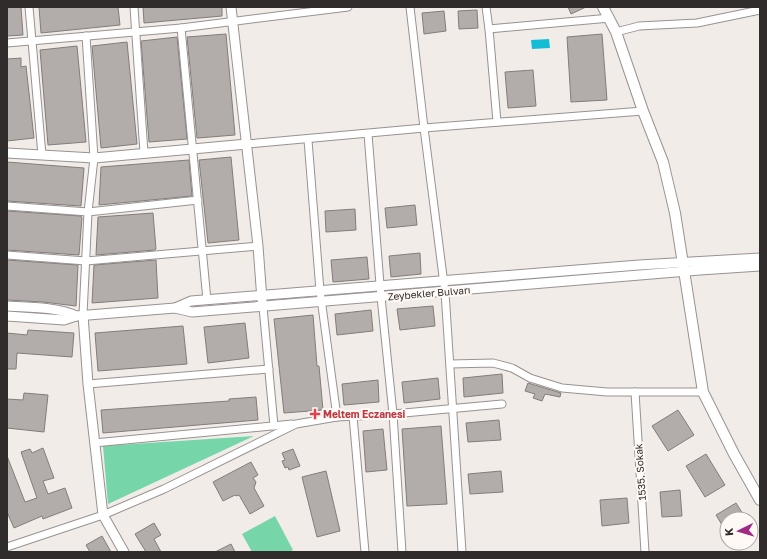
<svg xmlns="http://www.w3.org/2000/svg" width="767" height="559" font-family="'Golos Text',sans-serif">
  <rect width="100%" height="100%" fill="#f2ece9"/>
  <g fill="#76d6a9">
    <polygon points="254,436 108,504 103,446"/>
    <polygon points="275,516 293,550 289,552 252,552 242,534"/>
  </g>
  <polygon fill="#14bdd6" points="549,39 550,48 532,49 531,40"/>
  <g fill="#b2acab" stroke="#827d7b">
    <polygon points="7,7 21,7 23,35 7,36"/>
    <polygon points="39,7 118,7 120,25 41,33"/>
    <polygon points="143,7 222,7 222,16 144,23"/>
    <polygon points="568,7 586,7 571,14"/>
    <polygon points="477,10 478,28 459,29 458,11"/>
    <polygon points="444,11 446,31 424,34 422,13"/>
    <polygon points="226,34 235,135 198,138 197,138 187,37"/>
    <polygon points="602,34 607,100 571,102 567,37"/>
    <polygon points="177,37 187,139 149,142 141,41"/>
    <polygon points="127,42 137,144 101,148 92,46"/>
    <polygon points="77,46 86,142 48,145 40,50"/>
    <polygon points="21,58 21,67 26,66 34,138 7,141 7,59"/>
    <polygon points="533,70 536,106 508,108 505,72"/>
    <polygon points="231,157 239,240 208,243 199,160"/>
    <polygon points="189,160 192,196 99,205 101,167"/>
    <polygon points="7,162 84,168 81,206 7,201"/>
    <polygon points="415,205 417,225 387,228 385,208"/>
    <polygon points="355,209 356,230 326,232 325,211"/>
    <polygon points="7,211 81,216 82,218 79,255 7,250"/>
    <polygon points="153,213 156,249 155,250 96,255 98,217"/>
    <polygon points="420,253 421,274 391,277 389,256"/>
    <polygon points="367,257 369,279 333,282 331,260"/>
    <polygon points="7,260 78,265 76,306 43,302 7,300"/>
    <polygon points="156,260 158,298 92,303 94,265"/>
    <polygon points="433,306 435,326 400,330 397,309"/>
    <polygon points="371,310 373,331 337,335 335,314"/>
    <polygon points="313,315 317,366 319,366 323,410 284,413 274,319"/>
    <polygon points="245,323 249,358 208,363 204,327"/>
    <polygon points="183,326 187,364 98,371 95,333"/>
    <polygon points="28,330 74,333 72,357 17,353 16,369 7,369 7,333 27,335"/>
    <polygon points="502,374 503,393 464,397 463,378"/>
    <polygon points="438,378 440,399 404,403 402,382"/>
    <polygon points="378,380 379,402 344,405 342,384"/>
    <polygon points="528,383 561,393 560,397 545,394 542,401 533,398 535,394 525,391"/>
    <polygon points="24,393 48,395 44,432 7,428 7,399 23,400"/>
    <polygon points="256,397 258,420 103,433 101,410 229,401 229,399"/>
    <polygon points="678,410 694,435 668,451 652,426"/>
    <polygon points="499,420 501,440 468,442 466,423"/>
    <polygon points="441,426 447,504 407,506 402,429"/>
    <polygon points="383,429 387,470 366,472 363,431"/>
    <polygon points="43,448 54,478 43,481 48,494 65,488 72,508 43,519 42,516 14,528 7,512 7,456 25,502 37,498 21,452 30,449 32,453"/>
    <polygon points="293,449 300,466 289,470 288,467 285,468 282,461 285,460 282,453"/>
    <polygon points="706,454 725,485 705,497 686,466"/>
    <polygon points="251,462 258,475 253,478 256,482 254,488 264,506 250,514 239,495 236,496 235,495 223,501 213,482"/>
    <polygon points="326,471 340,531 317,537 302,477"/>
    <polygon points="501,471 503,492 470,494 468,474"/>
    <polygon points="680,490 682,516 662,517 660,492"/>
    <polygon points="627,498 629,523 602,526 600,500"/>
    <polygon points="736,503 746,519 727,519 727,533 716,515"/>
    <polygon points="154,523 161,535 154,539 161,552 146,552 135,534"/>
    <polygon points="102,536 111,552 90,552 86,545"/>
    <polygon points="231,544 235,552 215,552"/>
  </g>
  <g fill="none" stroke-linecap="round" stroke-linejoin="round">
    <g stroke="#989290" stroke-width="9">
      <g id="minor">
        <polyline points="29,7 42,155"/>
        <polyline points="134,7 144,153"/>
        <polyline points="410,7 424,128 445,292 462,552"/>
        <polyline points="486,7 489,29 610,18"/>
        <polyline points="181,28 207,300"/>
        <polyline points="489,29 497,122"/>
        <polyline points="616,32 639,26 697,23 760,10"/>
        <polyline points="7,43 181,28 348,7"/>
        <polyline points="368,134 381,297 393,414 402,552"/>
        <polyline points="308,140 320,291 337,417"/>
        <polyline points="247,144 424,128 643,111"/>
        <polyline points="7,206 88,212 198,200"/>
        <polyline points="7,255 86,261 258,246"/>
        <polyline points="263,307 274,426"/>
        <polyline points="83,315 88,212 94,158 86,36"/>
        <polyline points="450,364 493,363 512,368 530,378 562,388 607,392 703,392"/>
        <polyline points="88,384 269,369"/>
        <polyline points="635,392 645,552"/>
        <polyline points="353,416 365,552"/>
        <polyline points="94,443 292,424"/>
        <polyline points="7,547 103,515 164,489 296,424 337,417 393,414 502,404"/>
      </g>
    </g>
    <g stroke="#989290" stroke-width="11">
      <g id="tertiary">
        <polyline points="231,7 258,246 262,300"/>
        <polyline points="7,153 94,158 247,144"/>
        <path d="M7 306C26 307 60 307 76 316"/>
        <polyline points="175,308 191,301 639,265 760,258"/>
        <polyline points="83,315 88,384 103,515 124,552"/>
        <polyline points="7,316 64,320 76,316 175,308 192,312 700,270 760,266"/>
      </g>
    </g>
    <g stroke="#989290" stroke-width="12">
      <polyline id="secondary" points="603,7 616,32 643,111 663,162 675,213 703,392 734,454 760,500"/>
    </g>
    <use href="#minor" stroke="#fff" stroke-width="7"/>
    <use href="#tertiary" stroke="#fff" stroke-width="9"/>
    <use href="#secondary" stroke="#fff" stroke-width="10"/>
  </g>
  <path fill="#e0444e" stroke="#fff9f6" stroke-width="1.5" d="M313 408h4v4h4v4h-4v4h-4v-4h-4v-4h4z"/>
  <g text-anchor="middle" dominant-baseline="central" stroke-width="4" stroke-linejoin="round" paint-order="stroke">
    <g font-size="10" fill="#2f2c2b" stroke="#fff9f6">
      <text transform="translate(429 293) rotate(-5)">Zeybekler Bulvarı</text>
      <text transform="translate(640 472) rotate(-94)">1535. Sokak</text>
    </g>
    <g font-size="10" font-weight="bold" fill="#be3a42" stroke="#fff9f6" text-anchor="start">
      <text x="323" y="414">Meltem Eczanesi</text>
    </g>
  </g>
  <rect width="767" height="559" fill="none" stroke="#2f2c2b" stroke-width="16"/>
  <g transform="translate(739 531) rotate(265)"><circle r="19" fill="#fff9f6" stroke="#aca7a5"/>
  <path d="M0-3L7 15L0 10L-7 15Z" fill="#9f2a84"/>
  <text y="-6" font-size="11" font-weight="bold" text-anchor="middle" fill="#2f2c2b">K</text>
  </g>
</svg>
